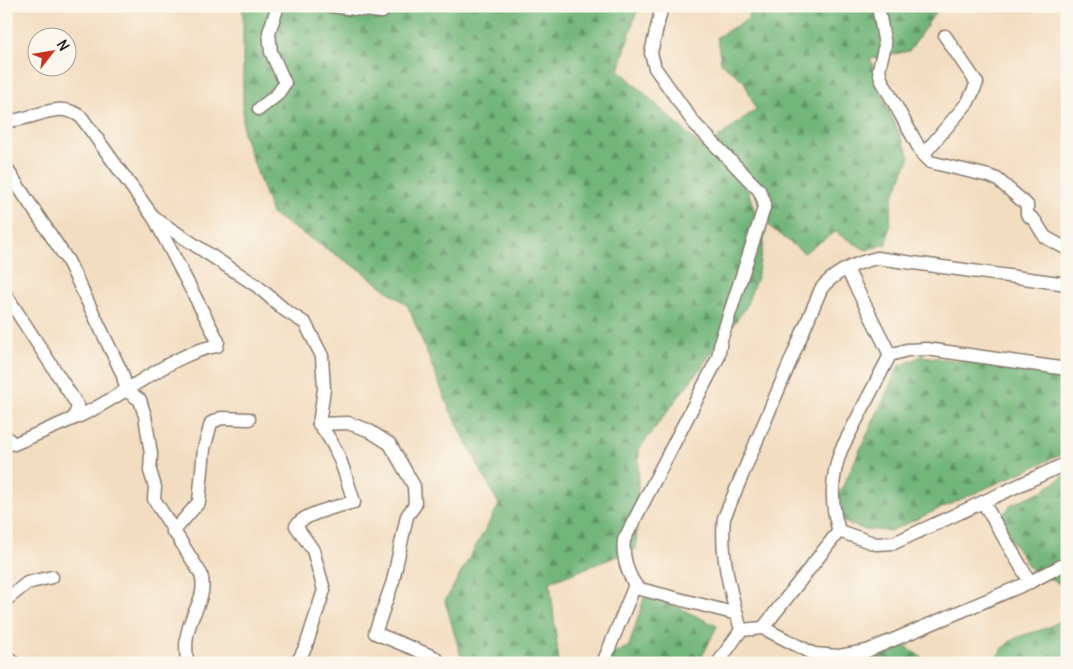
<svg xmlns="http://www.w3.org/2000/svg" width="1073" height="669" font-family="Delius,sans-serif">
  <defs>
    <pattern id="forest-firs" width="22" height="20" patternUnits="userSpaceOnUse" patternTransform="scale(1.25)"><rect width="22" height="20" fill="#72b67a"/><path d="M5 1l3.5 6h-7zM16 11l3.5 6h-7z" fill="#5d9363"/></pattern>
  </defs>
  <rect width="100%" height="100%" fill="#fbf7ec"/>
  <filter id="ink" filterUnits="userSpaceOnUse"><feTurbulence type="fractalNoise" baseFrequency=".02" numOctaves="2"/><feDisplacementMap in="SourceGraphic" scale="10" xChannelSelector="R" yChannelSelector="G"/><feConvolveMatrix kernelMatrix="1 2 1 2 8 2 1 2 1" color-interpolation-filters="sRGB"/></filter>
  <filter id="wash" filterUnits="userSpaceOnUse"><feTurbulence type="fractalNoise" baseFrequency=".0096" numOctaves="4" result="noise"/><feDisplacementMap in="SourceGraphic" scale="20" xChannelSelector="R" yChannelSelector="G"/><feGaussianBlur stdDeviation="1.12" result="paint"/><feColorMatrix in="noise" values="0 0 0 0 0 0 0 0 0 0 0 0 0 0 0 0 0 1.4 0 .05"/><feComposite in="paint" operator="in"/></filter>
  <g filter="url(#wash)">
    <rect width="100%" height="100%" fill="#f3ddc0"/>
    <g fill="url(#forest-firs)" stroke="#47694b">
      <polygon points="243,6 638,6 619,70 748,190 754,210 766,230 757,277 745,309 639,449 636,549 550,582 559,663 463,663 445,601 499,505 449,408 408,306 360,270 272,214 243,133"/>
      <polygon points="749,6 940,6 909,51 870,59 885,102 910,157 893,197 887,244 866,250 835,232 804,253 769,226 754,191 709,149 718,138 756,109 744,81 721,63 717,37 748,19"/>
      <polygon points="922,356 1033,371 1067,378 1067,452 890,531 863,529 844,522 839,495 899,366"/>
      <polygon points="1067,474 1067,587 1032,571 1011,540 1003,515 1012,504 1044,490"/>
      <polygon points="646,592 717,626 699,663 597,663 629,646"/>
      <path d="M1067 613V663H993C1012 630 1022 639 1051 626 1057 623 1062 617 1067 613Z"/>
      <polygon points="899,642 930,663 845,663"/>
    </g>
  </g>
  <g filter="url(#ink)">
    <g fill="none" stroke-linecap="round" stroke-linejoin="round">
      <g stroke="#887c6e" stroke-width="15">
        <g id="minor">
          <polyline points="331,6 382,12"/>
          <path d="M662 6 651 53 655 68 694 123 759 190 764 201V208L721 340 718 358 624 540C622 555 628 580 640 589L737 614"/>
          <polyline points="878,6 885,45 879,69 881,79 923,155 930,162 989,176 997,179 1027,205 1027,214 1035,221 1045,237 1067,249"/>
          <polyline points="259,109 277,95 285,83 271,52 269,32 278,6"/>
          <path d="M6 121C34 121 59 98 82 118L154 218 218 341 217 346C175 351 119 400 77 417L75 415 78 406 6 295"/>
          <polyline points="923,155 968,102 977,83 945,36"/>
          <path d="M6 168 68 261 122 373 127 391 140 400 145 416 151 454 150 471 155 487 154 499 201 574C207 595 195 607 189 627 185 639 186 650 187 663"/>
          <polyline points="154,218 257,286 286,311 305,323 322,356 324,389 319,424"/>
          <polyline points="847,269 890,355"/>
          <polyline points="319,424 348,423 368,430 390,444 414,486 415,505 407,516 393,581 375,633 434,657 440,663"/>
          <polyline points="6,437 14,444 77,417"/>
          <polyline points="983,502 1067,463"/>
          <polyline points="173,532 199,502 204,449 211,423 221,418 249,419"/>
          <path d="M1030 582 983 502 894 543 876 544 839 531C830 504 831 477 841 450L890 355 907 350 927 349 1067 369"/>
          <polyline points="6,600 27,583 52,577"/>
          <polyline points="763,628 839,531"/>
          <path d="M741 630C731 594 720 556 724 518L821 289C834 272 856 263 877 258L1067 284"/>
          <polyline points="6,656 14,663"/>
          <path d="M297 663 306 646 324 590 313 550 296 526C304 513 340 506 354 502 345 474 339 448 319 424"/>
          <polyline points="603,663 635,585"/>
          <polyline points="718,663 741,630 763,628 814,654 839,656 867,651 1030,582 1067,563"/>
        </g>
      </g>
      <use href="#minor" stroke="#fff" stroke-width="12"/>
    </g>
  </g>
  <rect width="1073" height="669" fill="none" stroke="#fbf7ec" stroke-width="25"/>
  <g transform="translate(52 52) rotate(59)"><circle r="24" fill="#fbf7ec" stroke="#a29f99"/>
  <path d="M0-4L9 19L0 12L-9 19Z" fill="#c8321e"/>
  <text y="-8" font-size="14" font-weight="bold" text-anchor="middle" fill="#1c1c1c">N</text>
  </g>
</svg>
